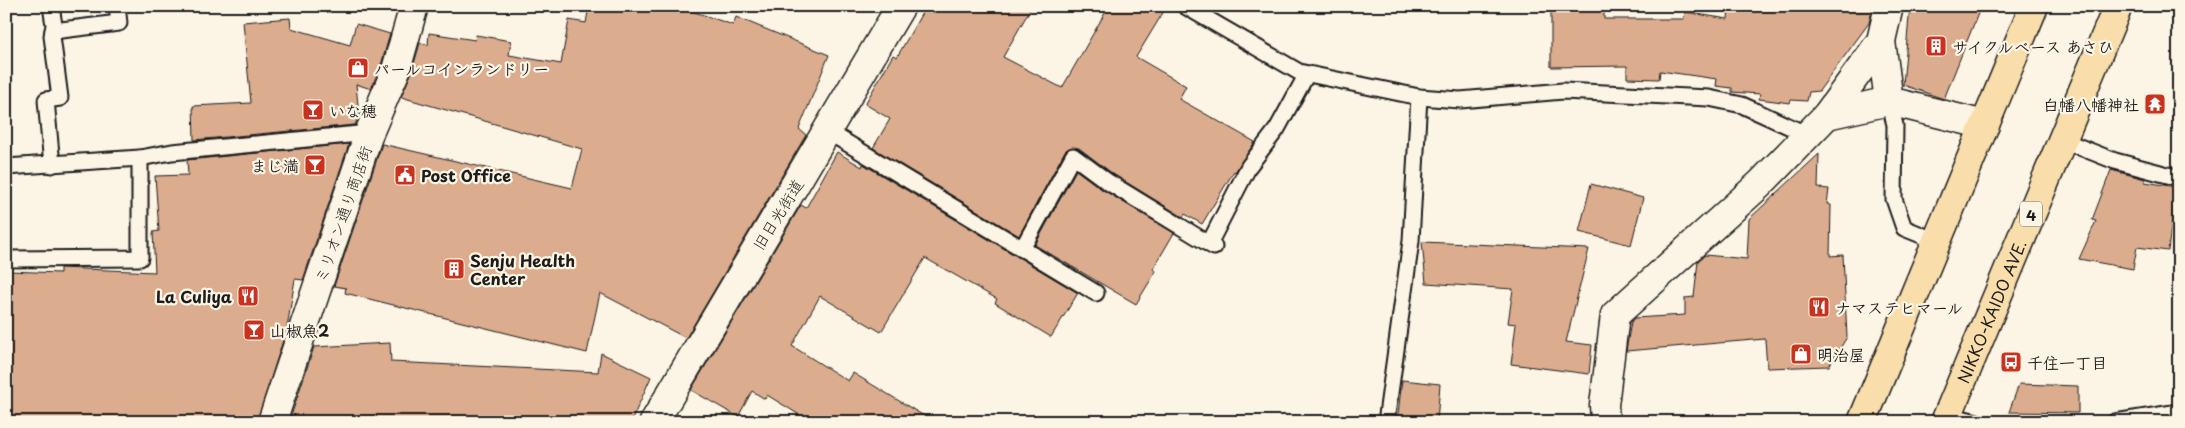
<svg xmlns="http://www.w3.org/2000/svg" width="2185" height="428" font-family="'Playpen Sans','Klee One',sans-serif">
  <rect width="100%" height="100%" fill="#fcf5e5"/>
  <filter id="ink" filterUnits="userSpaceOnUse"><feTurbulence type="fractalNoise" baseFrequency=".02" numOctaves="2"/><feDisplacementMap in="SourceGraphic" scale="10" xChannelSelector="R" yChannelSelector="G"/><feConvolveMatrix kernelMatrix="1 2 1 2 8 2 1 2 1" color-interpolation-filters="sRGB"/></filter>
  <g filter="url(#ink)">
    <g fill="#dcac8e" stroke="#1c1c1c">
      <polygon points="589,6 677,6 733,25 736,17 829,55 799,129 806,135 686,338 600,293 587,353 345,293 346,288 334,286 382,144 572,188 582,149 401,97 411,74 420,43 428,45 429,33 475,40 476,35 511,41 509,55 561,64 569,20 586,23"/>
      <polygon points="926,6 1032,6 1003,57 1062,88 1109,6 1167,6 1136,57 1186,86 1179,99 1255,142 1235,172 1234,171 1202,224 1185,214 1183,217 1113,174 1079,148 1069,148 1065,151 1019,236 873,148 890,119 865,104 893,55 897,57"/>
      <polygon points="1551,6 1604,6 1604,19 1684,19 1685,12 1728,19 1729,6 1873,6 1869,23 1819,91 1809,92 1807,101 1791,100 1790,103 1759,99 1760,94 1732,92 1732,88 1716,86 1717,79 1660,71 1659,79 1627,78 1627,66 1551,67"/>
      <polygon points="1910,6 1981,6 1944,99 1903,85"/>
      <polygon points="290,18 291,28 350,45 356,24 390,34 381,65 371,89 356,84 359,116 355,125 194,140 193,106 251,103 243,22"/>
      <polygon points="349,144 303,280 295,279 287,328 257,422 6,422 6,325 9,271 60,273 60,268 155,272 153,232 159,231 155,176 188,175 187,160"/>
      <polygon points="837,152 862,167 863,164 1078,293 1051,337 995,303 997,299 925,258 881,332 820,296 792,346 848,381 853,373 934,422 811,422 767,395 765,399 752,391 738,417 691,390 801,205 806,208"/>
      <polygon points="1819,154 1818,188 1829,189 1827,204 1831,205 1830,256 1843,255 1847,337 1829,366 1767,368 1765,339 1626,351 1631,322 1634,318 1685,315 1685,298 1694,297 1698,261 1705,255 1747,259 1749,219"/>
      <polygon points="1076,170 1103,190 1174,233 1153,269 1156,271 1136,304 1035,245"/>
      <polygon points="2111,170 2145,179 2145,182 2176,187 2168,251 2137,247 2133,269 2079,259 2096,221 2092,220"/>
      <polygon points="1591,184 1643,198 1631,245 1579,232"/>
      <polygon points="1422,242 1589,249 1566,342 1592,345 1589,374 1511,364 1516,324 1508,323 1513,289 1426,283"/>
      <polygon points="390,343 391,362 598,372 601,353 651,377 631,422 289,422 314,347"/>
      <polygon points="1402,380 1440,384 1437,422 1397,422"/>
      <polygon points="2019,384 2078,386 2078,413 2009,412"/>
    </g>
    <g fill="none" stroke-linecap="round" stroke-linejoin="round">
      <g stroke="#1c1c1c" stroke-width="19">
        <g id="service">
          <polyline points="51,6 54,25 52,36 60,98 46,100 52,165"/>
          <polyline points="1185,6 1299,72 1419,97 1460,100 1563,91 1709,98 1742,105 1808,135"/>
          <polyline points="53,31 119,23 117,6"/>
          <polyline points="1889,101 1895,125 1894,199 1904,228 1936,241"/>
          <polyline points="827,131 1096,293"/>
          <polyline points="2062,140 2115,161 2179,178"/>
          <polyline points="6,167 140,158 172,152 369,133"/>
          <polyline points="1209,244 1249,166 1277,129 1307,74"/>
          <polyline points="1022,249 1073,156 1108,182 1214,247"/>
          <polyline points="6,259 140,258 140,158"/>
          <polyline points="1948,415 1977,422"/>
          <polyline points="1386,422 1411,241 1419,97"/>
          <polyline points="2115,422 2179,412"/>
        </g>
      </g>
      <g stroke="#1c1c1c" stroke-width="31">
        <g id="minor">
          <polyline points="1881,41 1889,101"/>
          <polyline points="1827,115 1889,101 1985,125"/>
          <polyline points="272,422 369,133 396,70 414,6"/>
          <polyline points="654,422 901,6"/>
          <polyline points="1605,422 1604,405 1615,315 1760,184 1827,115 1881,41 1889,6"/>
        </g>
      </g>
      <g stroke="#1c1c1c" stroke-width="31">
        <g id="trunk">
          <polyline points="1862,422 2034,6"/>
          <path id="s1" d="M1945 422 2118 6"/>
        </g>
      </g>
      <use href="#service" stroke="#fcf5e5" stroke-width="15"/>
      <use href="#minor" stroke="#fcf5e5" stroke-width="28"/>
      <use href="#trunk" stroke="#f9deab" stroke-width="28"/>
    </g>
  </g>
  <defs>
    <g id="building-square" transform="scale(1.125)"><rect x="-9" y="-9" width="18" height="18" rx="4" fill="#c8321e" stroke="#fcf5e5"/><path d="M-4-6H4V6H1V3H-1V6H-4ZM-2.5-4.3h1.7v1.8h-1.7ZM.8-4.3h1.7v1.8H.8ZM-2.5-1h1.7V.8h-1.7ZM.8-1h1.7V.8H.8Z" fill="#fff"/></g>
    <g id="shop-square" transform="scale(1.125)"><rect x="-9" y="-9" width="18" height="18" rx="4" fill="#c8321e" stroke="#fcf5e5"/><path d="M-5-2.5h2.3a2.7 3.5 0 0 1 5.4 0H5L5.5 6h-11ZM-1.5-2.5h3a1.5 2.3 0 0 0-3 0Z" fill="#fff"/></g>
    <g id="temple-square" transform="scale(1.125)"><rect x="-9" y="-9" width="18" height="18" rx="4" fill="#c8321e" stroke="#fcf5e5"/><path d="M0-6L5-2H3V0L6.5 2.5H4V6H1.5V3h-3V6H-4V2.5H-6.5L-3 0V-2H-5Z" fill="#fff"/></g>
    <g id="bar-square" transform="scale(1.125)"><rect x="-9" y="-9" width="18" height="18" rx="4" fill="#c8321e" stroke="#fcf5e5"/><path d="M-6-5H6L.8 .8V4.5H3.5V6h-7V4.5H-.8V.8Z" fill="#fff"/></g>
    <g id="civic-square" transform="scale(1.125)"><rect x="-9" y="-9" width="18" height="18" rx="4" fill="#c8321e" stroke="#fcf5e5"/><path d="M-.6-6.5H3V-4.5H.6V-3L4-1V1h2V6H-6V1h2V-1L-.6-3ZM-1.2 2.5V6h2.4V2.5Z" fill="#fff"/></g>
    <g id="restaurant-square" transform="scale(1.125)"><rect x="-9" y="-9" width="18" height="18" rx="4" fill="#c8321e" stroke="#fcf5e5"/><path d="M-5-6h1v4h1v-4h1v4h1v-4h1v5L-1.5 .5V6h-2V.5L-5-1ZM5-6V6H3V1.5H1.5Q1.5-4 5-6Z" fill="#fff"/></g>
    <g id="bus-square" transform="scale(1.125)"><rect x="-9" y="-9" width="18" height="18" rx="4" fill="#c8321e" stroke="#fcf5e5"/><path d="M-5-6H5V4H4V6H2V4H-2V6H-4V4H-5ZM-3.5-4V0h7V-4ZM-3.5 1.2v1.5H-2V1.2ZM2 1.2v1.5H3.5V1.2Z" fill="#fff"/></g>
  </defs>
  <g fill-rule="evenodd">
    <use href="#building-square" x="1936" y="46"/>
    <use href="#shop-square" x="358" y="68"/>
    <use href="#temple-square" x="2155" y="104"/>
    <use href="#bar-square" x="313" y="110"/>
    <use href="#bar-square" x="315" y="165"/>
    <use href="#civic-square" x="405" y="175"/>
    <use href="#building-square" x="454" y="269"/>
    <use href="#restaurant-square" x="248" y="296"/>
    <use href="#restaurant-square" x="1819" y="307"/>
    <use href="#bar-square" x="254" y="330"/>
    <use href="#shop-square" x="1801" y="354"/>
    <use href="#bus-square" x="2011" y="362"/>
  </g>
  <g text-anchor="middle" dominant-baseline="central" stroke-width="4.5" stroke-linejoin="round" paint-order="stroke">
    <rect fill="#fcf5e5" stroke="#5f5d58" stroke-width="1" x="2020" y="201.5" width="22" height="25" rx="4"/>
    <g font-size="15" font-weight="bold" fill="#1c1c1c">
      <text x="2031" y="214">4</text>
    </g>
    <g font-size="16" font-weight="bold" fill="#1c1c1c" stroke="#fcf5e5" text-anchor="start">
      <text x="1952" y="46">サイクルベース あさひ</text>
      <text x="374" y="68">パールコインランドリー</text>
      <text x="2139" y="104" text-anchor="end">白幡八幡神社</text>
      <text x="329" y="110">いな穂</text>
      <text x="299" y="165" text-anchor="end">まじ満</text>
      <text x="421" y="175">Post Office</text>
      <text x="470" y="260">Senju Health<tspan x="470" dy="18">Center</tspan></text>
      <text x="232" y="296" text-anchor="end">La Culiya</text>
      <text x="1835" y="307">ナマステヒマール</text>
      <text x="270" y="330">山椒魚2</text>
      <text x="1817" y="354">明治屋</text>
      <text x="2027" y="362">千住一丁目</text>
    </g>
    <g font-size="16" fill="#1c1c1c" stroke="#fcf5e5">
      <text transform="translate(342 214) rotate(-71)">ミリオン通り商店街</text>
      <text transform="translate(777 214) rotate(-58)">旧日光街道</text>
      <text stroke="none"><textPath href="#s1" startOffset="120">NIKKO-KAIDO AVE.</textPath></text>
    </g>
  </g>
  <rect width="2185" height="428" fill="none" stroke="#fcf5e5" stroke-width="25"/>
  <rect x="12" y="12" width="2160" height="403" fill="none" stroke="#1c1c1c" stroke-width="2" filter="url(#ink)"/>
</svg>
